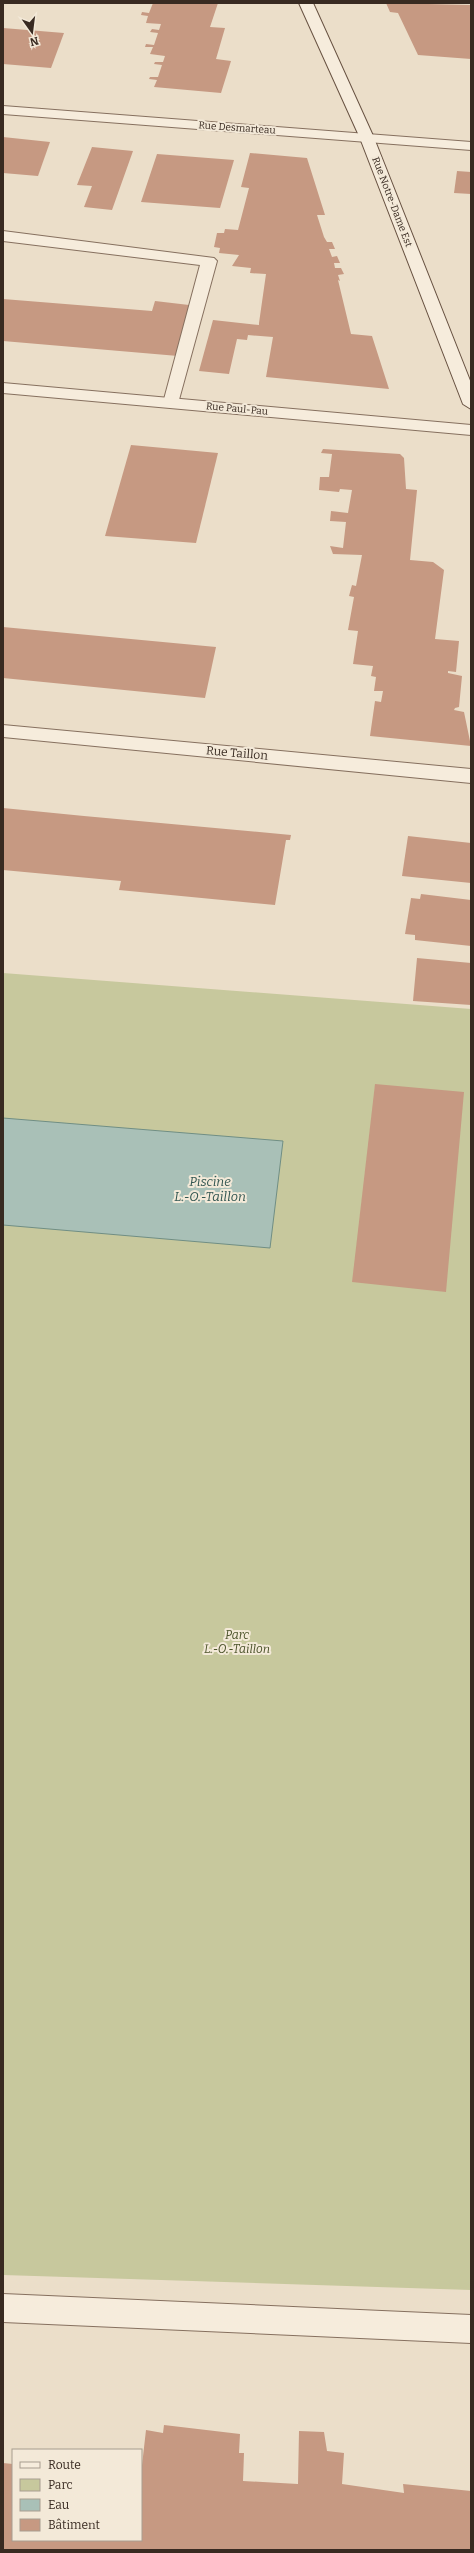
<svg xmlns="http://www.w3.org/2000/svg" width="474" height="2553" font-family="Bitter,serif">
  <rect width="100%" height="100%" fill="#ebdec9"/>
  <polygon fill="#c7c89d" points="3,973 471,1009 471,2290 3,2275"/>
  <polygon fill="#a9c0b7" stroke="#708e84" points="3,1118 283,1141 270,1248 3,1225"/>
  <g fill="#c69982">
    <polygon points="153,3 218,3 210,27 225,28 216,59 231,61 221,93 154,87 157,80 149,79 150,77 158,77 162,65 154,64 155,62 163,62 165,56 150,54 153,47 145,47 146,44 154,45 158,33 150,32 152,29 159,30 161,24 146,23 148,16 141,15 142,12 149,13"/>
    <polygon points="386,3 471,5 471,59 418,55 398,13 390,12"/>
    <polygon points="3,28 64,33 51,68 3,64"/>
    <polygon points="3,137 50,142 38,176 3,173"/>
    <polygon points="92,147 133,151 112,210 84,207 92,186 77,185"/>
    <polygon points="250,153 307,158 325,215 317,215 324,237 327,242 332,242 335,249 329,249 332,257 337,256 340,263 334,263 335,268 341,268 344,274 338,275 340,281 338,280 351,334 372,336 389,389 266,377 273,337 248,335 247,340 237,339 229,374 199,371 213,320 259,325 259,323 266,274 250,273 251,268 232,266 239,255 219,253 220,248 214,247 217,233 224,233 225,229 238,230 249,188 241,187"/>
    <polygon points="157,154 234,160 220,208 141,202"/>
    <polygon points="457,171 471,172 471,194 454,193"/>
    <polygon points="3,299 152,311 155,301 189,305 178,356 3,341"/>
    <polygon points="131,445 218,453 196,543 105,536"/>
    <polygon points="323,449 400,454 404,458 406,489 417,490 410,560 433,562 444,570 435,639 459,641 456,672 448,671 448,673 462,676 459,707 455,708 454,710 464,712 471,746 370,736 375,701 381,702 383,691 374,691 376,677 371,676 373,666 353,664 358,631 348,630 354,597 349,596 352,585 356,586 362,555 333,554 330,546 343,548 346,522 330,521 331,511 348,513 352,490 340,489 339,492 319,490 320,477 329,477 332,454 321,453"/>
    <polygon points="3,627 216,647 205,698 3,678"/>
    <polygon points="3,808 84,816 291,835 290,840 286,840 275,905 119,890 121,881 3,870"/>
    <polygon points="408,836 471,843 471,883 402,876"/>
    <polygon points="421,894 471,900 471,946 415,940 415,935 405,934 411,898 420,899"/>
    <polygon points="417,958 471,963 471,1005 413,1001"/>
    <polygon points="375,1084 464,1092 446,1292 352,1282"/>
    <polygon points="164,2425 240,2434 239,2453 244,2453 243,2481 298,2484 299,2431 324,2432 327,2451 344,2453 342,2484 404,2493 403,2484 471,2491 471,2550 3,2550 3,2463 13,2464 13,2540 141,2540 141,2474 146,2430 163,2433"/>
  </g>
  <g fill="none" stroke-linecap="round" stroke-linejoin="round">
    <g stroke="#86705f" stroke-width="2">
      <g id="lane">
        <polygon points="3,231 214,258 217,261 177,407 165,407 163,403 200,265 3,241"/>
        <polygon points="3,2294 471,2315 471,2343 3,2322"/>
      </g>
    </g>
    <g stroke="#86705f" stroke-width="2">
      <g id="street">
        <polygon points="3,106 471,142 471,150 3,114"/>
        <polygon points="3,383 471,425 471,435 3,393"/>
        <polygon points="3,725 471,769 471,783 3,737"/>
      </g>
    </g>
    <g stroke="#685242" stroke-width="2">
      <polygon id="secondary" points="299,3 313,3 374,138 471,383 471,409 463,404 360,138"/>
    </g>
    <use href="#lane" fill="#f6ecdc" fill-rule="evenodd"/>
    <use href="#street" fill="#f6ecdc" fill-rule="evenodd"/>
    <use href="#secondary" fill="#f6ecdc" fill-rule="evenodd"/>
  </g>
  <g text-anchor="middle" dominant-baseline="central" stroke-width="4" stroke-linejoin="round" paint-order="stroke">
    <g font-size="10" fill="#382a21" stroke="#f3e9d8">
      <text transform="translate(237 128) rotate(4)">Rue Desmarteau</text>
      <text transform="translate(392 202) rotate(69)">Rue Notre-Dame Est</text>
      <text transform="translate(237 409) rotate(5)">Rue Paul-Pau</text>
    </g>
    <g font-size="12" fill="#382a21" stroke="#f3e9d8">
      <text transform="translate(237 753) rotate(5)">Rue Taillon</text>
    </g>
    <g font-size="12" font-style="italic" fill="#4b522a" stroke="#f3e9d8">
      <text x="237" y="1635">Parc<tspan x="237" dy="14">L.-O.-Taillon</tspan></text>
    </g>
    <g font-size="13" font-style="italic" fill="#325651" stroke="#f3e9d8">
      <text x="210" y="1181">Piscine<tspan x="210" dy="15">L.-O.-Taillon</tspan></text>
    </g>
  </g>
  <rect width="474" height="2553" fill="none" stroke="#382a21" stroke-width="8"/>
  <rect x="12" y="2449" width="130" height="92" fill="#f3e9d8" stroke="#a89d8f"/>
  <rect x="20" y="2462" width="20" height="6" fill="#f6ecdc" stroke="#a89d8f"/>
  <text x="48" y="2469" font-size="12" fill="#382a21">Route</text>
  <rect x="20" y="2479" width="20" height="12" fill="#c7c89d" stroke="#a89d8f"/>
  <text x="48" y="2489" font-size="12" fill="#382a21">Parc</text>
  <rect x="20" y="2499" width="20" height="12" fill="#a9c0b7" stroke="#a89d8f"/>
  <text x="48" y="2509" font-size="12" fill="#382a21">Eau</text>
  <rect x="20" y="2519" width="20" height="12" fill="#c69982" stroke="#a89d8f"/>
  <text x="48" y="2529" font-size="12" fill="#382a21">Bâtiment</text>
  <g transform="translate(32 32) rotate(166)" stroke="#f3e9d8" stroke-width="3" paint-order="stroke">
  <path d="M0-3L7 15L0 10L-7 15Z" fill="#382a21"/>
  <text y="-6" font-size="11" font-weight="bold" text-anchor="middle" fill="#382a21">N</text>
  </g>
</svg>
